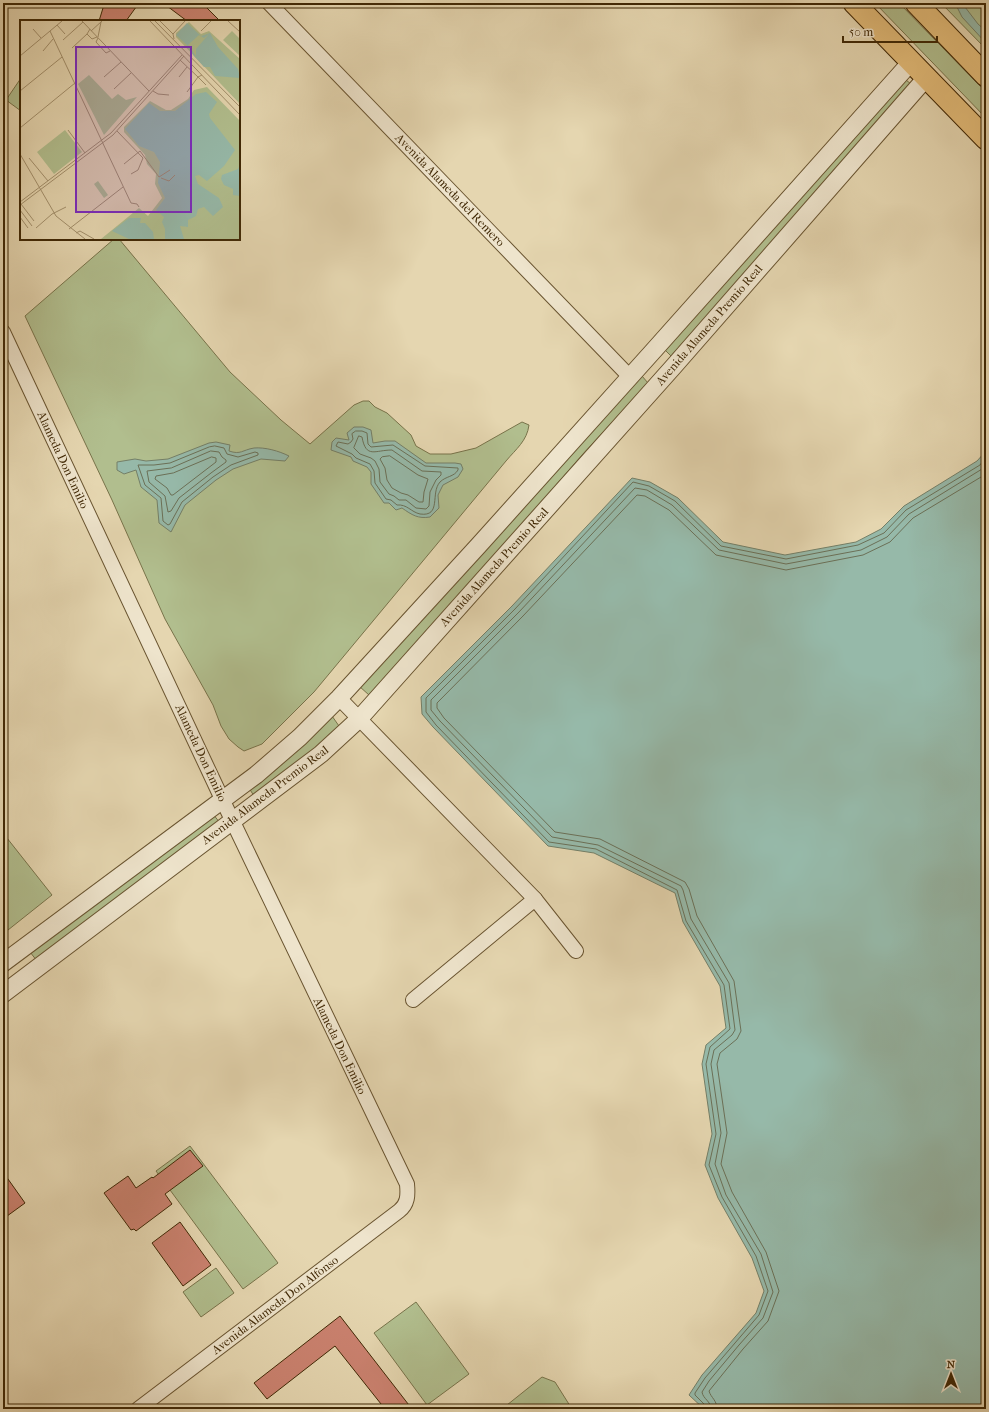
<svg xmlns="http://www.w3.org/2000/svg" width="989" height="1412" font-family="'IM FELL French Canon',serif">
  <rect width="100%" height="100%" fill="#e5d6b0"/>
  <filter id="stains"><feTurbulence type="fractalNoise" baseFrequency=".005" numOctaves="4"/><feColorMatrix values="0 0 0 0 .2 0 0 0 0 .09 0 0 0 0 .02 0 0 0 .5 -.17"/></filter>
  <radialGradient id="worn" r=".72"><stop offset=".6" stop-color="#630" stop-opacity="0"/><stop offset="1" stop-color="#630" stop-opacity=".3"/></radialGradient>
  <g fill="#b1be8e" stroke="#78734a">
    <polygon points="875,3 899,3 986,92 986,118"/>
    <polygon points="941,3 986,3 986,49"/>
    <polygon points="21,78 21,111 6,100"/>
    <polygon points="906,80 911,84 671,356 665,350"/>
    <path d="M114 239H119L230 372 281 420 310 444 354 405 363 401H369L375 407 387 413 411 435 416 446 430 454H451L476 448 522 422 529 425C527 441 516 449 506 461L314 692 262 744 244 751 238 747 229 739 221 726 213 705 165 619 112 500 25 316Z"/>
    <polygon points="642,376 648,383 582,455 494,557 369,695 359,686"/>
    <polygon points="332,716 339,726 311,752 254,796 249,788"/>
    <polygon points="213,814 220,823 37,961 30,952"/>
    <polygon points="3,833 52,895 3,934"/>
    <polygon points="190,1146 278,1263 243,1289 156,1171"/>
    <polygon points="216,1268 234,1293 201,1317 183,1292"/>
    <polygon points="416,1302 469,1374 427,1405 374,1333"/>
    <polygon points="542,1377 555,1382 572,1409 502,1409"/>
  </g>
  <g fill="#96b9a9" stroke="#747f67">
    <polygon points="955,3 964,3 965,7 978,24 986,31 986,43 962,17"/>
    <path d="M354 427H363L371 430 373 443 385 441H395L426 463H455L461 464 463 469 458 477 443 485 438 495 439 508 430 517C418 519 412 515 402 508L396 510 389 503H384L371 484V472L367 467 353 461 351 457 331 450 332 442 336 438 349 440 347 433Z"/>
    <path d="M216 442 230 445 229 451C241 455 242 450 254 448 265 447 279 451 289 456L285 461 261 459 233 469 216 480 185 505 171 532 159 523 157 500 141 487 136 470 124 474 117 470V462L135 459 146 461 168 459 209 443Z"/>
    <polygon points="986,451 986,1409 704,1409 689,1395 702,1375 756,1313 764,1291 752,1258 718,1198 705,1165 712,1134 702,1064 706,1045 726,1028 720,986 683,922 675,893 594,853 548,846 433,727 422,714 421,697 512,606 632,478 650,482 678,498 723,542 785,555 856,542 881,529 904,506 977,461"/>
  </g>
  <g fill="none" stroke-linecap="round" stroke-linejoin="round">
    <g stroke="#6b7057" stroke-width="1">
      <path d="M356 431H362L367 433 368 444 371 447 393 445 425 466 458 468V470C454 477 446 476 440 482 430 493 442 517 420 514 411 512 407 504 397 505L391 500 386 499 375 483 374 471 370 464 356 458 352 454 336 446 338 442 348 444 351 442 353 439 352 434Z"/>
      <path d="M359 436 362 437C366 459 375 450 392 450L422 471 441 472V475L436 480 430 492 429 506 426 509 416 508 406 500H399L394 496 389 494 380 482 379 469 375 461 371 458 360 454 354 448Z"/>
      <polygon points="215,446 224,448 227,454 238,457 255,452 258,453 258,455 231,465 213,477 182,502 170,524 168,525 163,521 161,498 145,485 138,465 154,465 170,463 209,447"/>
      <polygon points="211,451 219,452 222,457 226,460 226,462 211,473 179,498 171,511 168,512 165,496 149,482 147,471 171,468"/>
      <polygon points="390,456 418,475 428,479 424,492 423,502 419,502 408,495 401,493 392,488 387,480 385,468 380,459 382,457"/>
      <polygon points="212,457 216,458 216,462 173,495 171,495 167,488 155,479 156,476 173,473"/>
      <polyline points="706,1409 705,1405 695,1395 695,1393 705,1378 759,1315 768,1291 756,1256 722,1197 709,1165 716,1134 706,1064 710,1047 730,1029 724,985 686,921 677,890 596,849 549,842 436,725 426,712 426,698 515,609 633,482 649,486 675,501 721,546 786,559 858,545 884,533 906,510 980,465 986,457"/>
      <path d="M711 1409C711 1401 703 1399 702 1392L709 1381 739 1345 763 1318 773 1292 761 1254 726 1195 715 1164 721 1133 711 1064 714 1050 732 1035 735 1030 729 983 691 919 683 890 681 886 598 845 552 837 440 721 431 710V700L519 612 635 488 647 490 672 505 719 550 786 564 861 550 887 537 909 514 982 469 986 465"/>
      <path d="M717 1409C717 1400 711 1398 709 1391L743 1349 768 1321 779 1291 766 1252 732 1192 721 1164 727 1133 717 1064 720 1053 737 1039 741 1031 734 981 697 916 689 889 685 882 600 839 555 832 444 718 437 708V703L523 616 637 495 645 496 669 510 716 555 786 570 863 555 890 542 913 518 986 474"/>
    </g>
  </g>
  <g fill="#cb8270" stroke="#402805">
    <polygon points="106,3 139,3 126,21 99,21 103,8"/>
    <polygon points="163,3 202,3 220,21 187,21"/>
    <polygon points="190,1150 203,1166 165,1194 172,1204 136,1231 134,1229 131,1230 104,1193 128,1176 136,1188 152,1177 153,1178"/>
    <polygon points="3,1172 25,1203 3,1219"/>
    <polygon points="180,1222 211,1265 183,1286 152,1243"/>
    <polygon points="340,1316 412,1409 385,1409 335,1346 267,1399 254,1383"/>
  </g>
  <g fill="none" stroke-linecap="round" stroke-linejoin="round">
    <g stroke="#695430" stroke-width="16">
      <g id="minor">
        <polyline points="269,3 630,377"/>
        <path d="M3 332 222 799 407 1184C408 1195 408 1204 399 1211L138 1409"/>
        <polyline points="339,698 535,899 576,951"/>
        <polyline points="413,1000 535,899"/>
      </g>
    </g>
    <g stroke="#695430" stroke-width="19">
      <g id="tertiary">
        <polyline points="3,963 256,775 300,737 339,698 479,545 655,349 911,62"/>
        <polyline points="3,994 321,754 359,719 674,366 926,78"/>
      </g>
    </g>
    <g stroke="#402805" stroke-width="23">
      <g id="primary">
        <polyline points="854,3 986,139"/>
        <polyline points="916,3 986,76"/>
      </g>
    </g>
    <use href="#minor" stroke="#eee4cc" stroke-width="14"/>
    <use href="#tertiary" stroke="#eee4cc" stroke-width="17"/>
    <use href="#primary" stroke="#e2bb78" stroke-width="21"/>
  </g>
  <g text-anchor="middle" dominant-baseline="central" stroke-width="3.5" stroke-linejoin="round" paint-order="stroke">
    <g font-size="12" fill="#402805" stroke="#eee4cc">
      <text transform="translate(450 190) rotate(46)">Avenida Alameda del Remero</text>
      <text transform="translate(709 325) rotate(-49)">Avenida Alameda Premio Real</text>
      <text transform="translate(63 460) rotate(65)">Alameda Don Emilio</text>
      <text transform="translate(494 567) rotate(-48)">Avenida Alameda Premio Real</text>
      <text transform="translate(201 753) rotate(65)">Alameda Don Emilio</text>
      <text transform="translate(265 795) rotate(-37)">Avenida Alameda Premio Real</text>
      <text transform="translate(340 1046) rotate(64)">Alameda Don Emilio</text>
      <text transform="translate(275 1305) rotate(-37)">Avenida Alameda Don Alfonso</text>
    </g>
  </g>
  <g transform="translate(20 20)">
    <rect width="220" height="220" fill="#e5d6b0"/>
    <path d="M169 2 181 14 189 11 220 39V84L156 17V13ZM212 11 220 19V36L203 20ZM69 55 92 79 98 74 106 80 117 77 84 115 58 64ZM187 67 220 101V219H81L119 188 128 196 142 178 135 164 136 154 127 144 125 135 104 112V107L130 81 146 90H151L168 79 174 70ZM45 110 62 132 34 154 17 132ZM78 161 88 175 84 178 74 164Z" fill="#b1be8e"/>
    <path d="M167 3 181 16 190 13 198 27 218 49 220 58 195 56 190 47H184L174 36 167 25 156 15ZM189 14 176 29V36L168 25 179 15 184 18ZM186 72 197 82 189 94 190 98 215 130 204 146 187 161 179 155 175 156 178 164 199 178 203 187 193 196 184 187 178 189 176 196 168 200V207L160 206 164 219H145V209L142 202 144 197 136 190 145 178 138 163 140 142 134 132 119 126 105 109 129 83 140 91H155L176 74ZM220 144V176L213 175V169L204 165 201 159 202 155 218 149ZM109 198H121L120 203H125L133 212 134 219H109L92 211Z" fill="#96b9a9" fill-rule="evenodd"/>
    <path fill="none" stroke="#a3906c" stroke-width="1" d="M62 1 129 71M130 1 220 95M135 1 220 87M140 1 153 14 154 19M208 1 220 12M37 5 45 14M13 9 21 18M70 9 67 14 72 19 77 17M30 11 111 183 117 184 119 187M71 11 82 1M181 11 191 1M153 14 165 1M78 17 81 2M78 18 76 22 86 33 90 31M43 20 63 2M52 28 67 14M23 31 33 19M0 36 42 1M160 40 178 57 182 55M84 57 101 42M159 57 167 47M94 69 111 53M0 71 42 37M133 71 138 74 149 75M167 72 178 57 186 65M0 108 55 63M48 110 65 133M97 111 123 138 118 150 111 154M0 134 36 196 65 219M9 138 28 161M104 144 120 131 139 157 150 150M141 158 149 161 155 155M0 182 91 113 162 35M1 184 14 201M0 185 93 115 164 36M0 190 12 206M0 197 8 208M16 208 32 194 46 187M49 209 103 167M56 213 60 211 74 219"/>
    <path fill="#7b2cbf" fill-opacity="0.15" stroke="#7b2cbf" stroke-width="2" d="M56 27H171V192H56Z"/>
    <rect width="220" height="220" fill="none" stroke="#402805" stroke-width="2"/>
  </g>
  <rect width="989" height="1412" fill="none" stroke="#e5d6b0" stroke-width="16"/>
  <rect x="4" y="4" width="981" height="1404" fill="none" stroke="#402805" stroke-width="2"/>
  <rect x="8" y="8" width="973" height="1396" fill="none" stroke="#402805"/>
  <g transform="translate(951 1374)" stroke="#eee4cc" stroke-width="3" paint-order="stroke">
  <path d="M0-3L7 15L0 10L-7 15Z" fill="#402805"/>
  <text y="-6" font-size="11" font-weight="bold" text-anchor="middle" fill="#402805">N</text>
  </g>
  <path d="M843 36v6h94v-6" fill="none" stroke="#402805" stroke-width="2"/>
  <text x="849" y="36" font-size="12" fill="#402805" stroke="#eee4cc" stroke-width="3" paint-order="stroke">50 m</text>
  <rect width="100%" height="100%" filter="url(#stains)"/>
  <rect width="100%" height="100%" fill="url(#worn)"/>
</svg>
